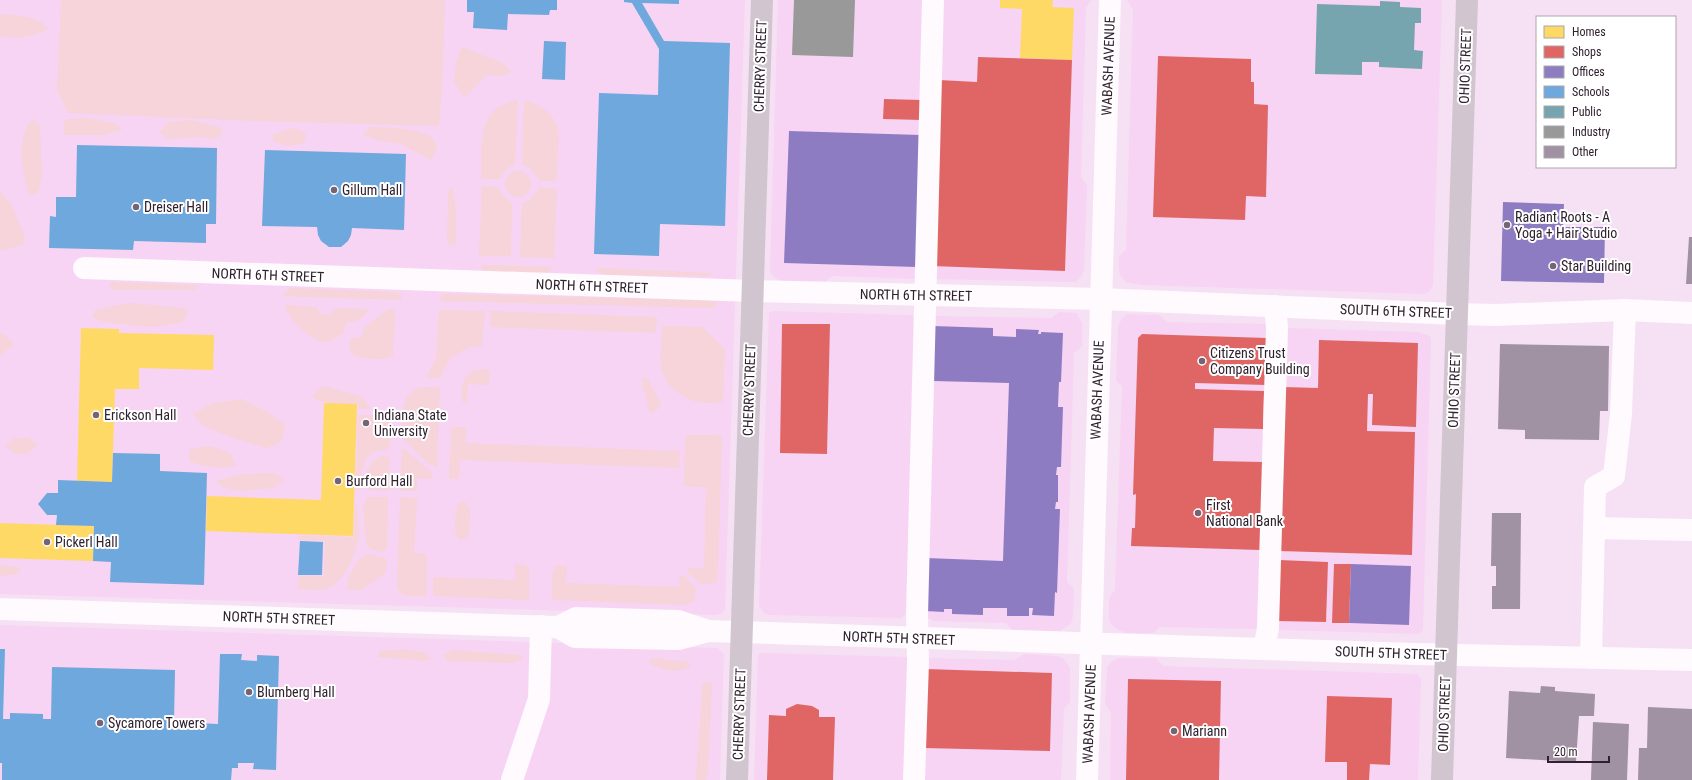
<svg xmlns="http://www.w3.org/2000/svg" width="1692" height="780" font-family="'Roboto Condensed',sans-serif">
  <rect width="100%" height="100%" fill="#f6e0f3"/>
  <g fill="#f7d4f3">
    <polygon points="0,0 745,0 725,610 721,614 713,615 0,594"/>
    <polygon points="778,0 927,0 916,279 832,276 823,283 783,282 775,278 772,275 770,270"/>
    <polygon points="940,0 1092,0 1086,7 1081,177 1087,185 1084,270 1082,275 1076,282 933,279"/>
    <polygon points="1127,0 1442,0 1433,285 1430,291 1424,294 1141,285 1126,282 1120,275 1119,268 1119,256 1126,250 1133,10"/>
    <polygon points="773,311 911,315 916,318 910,611 901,618 769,615 764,613 759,606 769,313"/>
    <polygon points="1059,312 1076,313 1082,323 1082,346 1074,353 1067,582 1074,589 1073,616 1071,623 1060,631 1012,630 1006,623 933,621 925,616 936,316 1051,318"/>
    <polygon points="1128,314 1159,315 1167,322 1267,324 1257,629 1160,627 1153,633 1126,633 1117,629 1111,624 1109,619 1109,600 1111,595 1115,590 1122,386 1116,381 1118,327 1122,318"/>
    <polygon points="1288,328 1418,332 1430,336 1431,341 1423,630 1419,634 1278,630"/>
    <polygon points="0,625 718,648 724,655 720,780 0,780"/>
    <polygon points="760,653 906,657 909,659 908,780 754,780 758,655"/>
    <polygon points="1024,654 1057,656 1064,659 1070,667 1070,702 1064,709 1061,780 919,780 925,658 1014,660"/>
    <polygon points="1119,658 1156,658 1163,666 1417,674 1421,679 1418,780 1110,780 1111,713 1105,703 1107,674 1107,667 1111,662"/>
  </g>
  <g fill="#f6d4d9">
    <polygon points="61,0 445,0 442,85 439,126 257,121 68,113 57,90"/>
    <path d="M0 14C17 15 36 16 48 28 37 37 14 39 0 36Z"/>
    <polygon points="461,47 501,62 512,71 501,76 487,75 464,98 454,81 456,63"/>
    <path d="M518 100 515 164 505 170 500 179H481C483 144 474 109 518 100Z"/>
    <path d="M524 100C539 104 555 114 558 130 560 141 557 168 556 181H540L531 169 522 164Z"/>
    <polygon points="86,118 113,123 123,129 104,135 64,135 64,120"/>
    <path d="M33 119 40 126 42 177 38 193 29 195C23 171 14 140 33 119Z"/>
    <polygon points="191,120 219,127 223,134 214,139 200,137 167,139 160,132 168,122"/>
    <path d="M370 127C386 128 423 127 434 140 436 142 436 146 437 148L431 160 402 144 380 141 363 135Z"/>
    <polygon points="292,128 300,130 306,135 304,143 288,146 274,142 272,135"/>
    <circle cx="518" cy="184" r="13"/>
    <polygon points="482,186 498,187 504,197 512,203 511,256 479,256"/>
    <path d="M452 187C457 206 456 225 456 244L453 246 447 242 448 192Z"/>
    <polygon points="539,188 557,189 554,258 520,257 522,204 532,198"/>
    <polygon points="0,191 11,204 25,237 23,245 0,251"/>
    <polygon points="480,265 553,267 551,270 543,275 490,274 483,271"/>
    <polygon points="599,268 712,273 708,276 606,275 599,273 596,270"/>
    <polygon points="111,282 199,285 195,290 113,290 109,285"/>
    <polygon points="290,288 396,292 400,295 402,300 282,296"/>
    <polygon points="442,294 707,300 717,302 715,307 710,308 440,301"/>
    <polygon points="129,303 184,308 188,312 182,323 152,327 104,322 92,317 95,310"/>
    <path d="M285 305 317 307 319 312C326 318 331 314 337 308L368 309V311C366 313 362 318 359 320 349 324 346 318 344 333 338 336 331 342 325 342 311 341 287 318 285 305Z"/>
    <path d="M388 309H393L395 310 393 356C381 362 366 358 353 355 349 349 348 344 352 338L361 337 365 327Z"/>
    <path d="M439 310 485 311 482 346C463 347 445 358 441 378H429L427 376 436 358Z"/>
    <polygon points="490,311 657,317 656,333 490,327"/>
    <path d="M663 326 703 327 725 350 723 401C698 409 665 393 661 366 659 356 662 343 662 332Z"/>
    <polygon points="0,333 4,334 14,344 0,356"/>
    <path d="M481 369 490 370 489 385 468 384 467 403H463C461 394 461 377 471 372 474 370 478 370 481 369Z"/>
    <path d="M642 376 648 380 661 403C659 408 656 412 651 413L648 410 646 393 643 390Z"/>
    <path d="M325 386 363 397 371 409H358V404C345 403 321 407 312 396L319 389Z"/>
    <path d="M421 387H440L437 467 428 463 402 438C403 419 398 394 421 387Z"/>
    <polygon points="242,399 267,412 285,425 283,438 278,444 266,448 231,437 202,425 193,414 213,403"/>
    <path d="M358 415 391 416 390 447C385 451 378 450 372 453 361 461 364 474 357 484H356Z"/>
    <polygon points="456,427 466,427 466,443 680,451 679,468 460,460 459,479 449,479 451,428"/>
    <polygon points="687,435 719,435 722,439 718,575 716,583 701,584 688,573 688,568 704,568 706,487 684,486 685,439"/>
    <polygon points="15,438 29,438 37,445 29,453 16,454 5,446"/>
    <path d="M211 446 230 453 236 465C220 470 205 467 189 461V449Z"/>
    <polygon points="402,449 405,449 432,473 433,479 417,478 417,491 400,491"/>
    <path d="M381 456 390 457 389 491 368 490C359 480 370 461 381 456Z"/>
    <polygon points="276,473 283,480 274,488 238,491 222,487 216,481 241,474"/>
    <polygon points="368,497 388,497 387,549 382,552 372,550 366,544 363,505"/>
    <path d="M400 497 417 498 414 553 427 554V596C416 596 402 599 397 588Z"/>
    <path d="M461 502H465C473 508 471 529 467 537L461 540C451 535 456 514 457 505Z"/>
    <path d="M357 503C358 513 360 524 359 535 358 551 344 584 326 589 319 591 306 589 298 589L299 576H324L325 541 298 540V536L354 537 355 504Z"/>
    <path d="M367 554 385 558 387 563 385 573 362 590H348C345 580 357 557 367 554Z"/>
    <polygon points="515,564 526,565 529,570 529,599 526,600 433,596 433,577 515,580"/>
    <polygon points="0,565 3,565 21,568 17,574 0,576"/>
    <polygon points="556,565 567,566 566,583 679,587 680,576 686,577 696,589 694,601 684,605 552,600 552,574"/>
    <polygon points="403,649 424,652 431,659 425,661 378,657 380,651"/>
    <polygon points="453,650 522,655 521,660 514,663 447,661 443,655"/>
    <path d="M653 658 688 662 690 666C679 675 659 670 648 662Z"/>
    <polygon points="708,681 712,683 708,768 706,780 696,780 702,690 703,684"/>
  </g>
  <g fill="#ffd966">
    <polygon points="1000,0 1053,0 1052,7 1074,8 1072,60 1020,58 1022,9 1000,8"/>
    <polygon points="81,328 119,329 119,333 214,335 213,370 139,368 139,389 115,389 112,482 77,481"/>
    <polygon points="324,403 357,404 353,536 206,531 207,496 321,500"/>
    <polygon points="0,523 94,526 93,561 0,558"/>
  </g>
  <g fill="#e06666">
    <polygon points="1158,56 1251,59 1251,82 1254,82 1254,104 1268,105 1266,197 1246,196 1245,220 1153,217"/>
    <polygon points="978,57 1072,60 1065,271 932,266 939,80 977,82"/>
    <polygon points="884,99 922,100 922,120 883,119"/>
    <polygon points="782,324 830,324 827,454 780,453"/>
    <polygon points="1142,334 1267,338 1266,385 1195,383 1195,389 1264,391 1263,429 1214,428 1213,461 1263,462 1260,550 1131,546 1132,528 1135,528 1136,494 1133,495 1138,338"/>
    <polygon points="1319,340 1418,343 1416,427 1372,425 1373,394 1368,394 1367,431 1415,432 1412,555 1279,551 1283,387 1318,388"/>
    <polygon points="1279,560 1328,562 1326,622 1277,621"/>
    <polygon points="1334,564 1351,564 1349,623 1332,623"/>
    <polygon points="926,669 1052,673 1050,751 924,748"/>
    <polygon points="1128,679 1221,681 1219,780 1126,780"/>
    <polygon points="1327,696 1392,698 1390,765 1370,764 1369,780 1347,780 1347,762 1325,762"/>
    <polygon points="797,704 812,706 819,710 819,717 835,717 833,780 767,780 769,715 786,716 786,709"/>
  </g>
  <g fill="#8e7cc3">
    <polygon points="789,131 921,135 917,267 784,263"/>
    <polygon points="1503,202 1564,204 1563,227 1605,227 1604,283 1501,281"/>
    <polygon points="933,326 993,328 993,336 1016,337 1016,329 1039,330 1038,334 1041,334 1041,332 1063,333 1061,382 1059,382 1058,407 1063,407 1061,467 1057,467 1056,475 1058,475 1058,502 1056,502 1055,509 1060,509 1057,593 1055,592 1054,616 1032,615 1033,608 1029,608 1029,616 1007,616 1007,608 983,608 983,615 952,614 952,609 944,609 944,612 925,611 927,558 1003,561 1009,383 934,381 934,372 931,372"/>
    <polygon points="1351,564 1411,566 1409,625 1349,623"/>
  </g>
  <g fill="#6fa8dc">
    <polygon points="467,0 557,0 557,10 550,10 549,15 508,14 507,30 473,28 474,12 467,12"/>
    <polygon points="624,0 679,0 679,4 642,3 664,41 730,43 725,226 660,224 659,256 594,254 599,93 658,95 659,49 632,3 624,2"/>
    <polygon points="544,41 566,42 565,80 542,79"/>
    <polygon points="77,145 217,148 216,224 206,224 206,243 134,241 133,250 49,248 50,216 56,217 56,197 76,197"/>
    <polygon points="265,150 406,154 404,230 352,228 351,235 348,241 341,247 329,247 321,241 318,235 317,227 262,226"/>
    <polygon points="113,453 160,454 160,471 207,473 204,585 110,582 111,562 93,561 94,526 56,525 57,515 47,515 38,504 47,493 58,493 58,480 112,482"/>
    <polygon points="300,541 323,542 322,575 298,575"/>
    <polygon points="0,649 5,649 3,719 10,719 10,713 43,714 43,719 51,719 52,667 175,670 174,722 218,724 220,654 242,654 241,660 257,661 257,655 279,656 276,770 253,769 254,763 238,763 238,768 232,768 231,780 2,780 2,763 0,763"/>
  </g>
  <polygon fill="#76a5af" points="1380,1 1400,2 1400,7 1421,8 1421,23 1415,23 1414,50 1423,51 1422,69 1379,67 1379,62 1362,62 1362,75 1315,74 1317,4 1380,6"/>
  <polygon fill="#999" points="794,0 855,0 853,57 792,55"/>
  <g fill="#a092a2">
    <polygon points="1689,237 1692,237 1692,284 1686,284"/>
    <polygon points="1500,344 1609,346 1608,411 1600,411 1599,440 1525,439 1525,430 1498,429"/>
    <polygon points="1492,513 1521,513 1520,609 1492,609 1492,586 1496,586 1496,566 1491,566"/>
    <polygon points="1541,686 1555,687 1555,691 1595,694 1594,716 1579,716 1576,762 1506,758 1509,691 1540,693"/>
    <polygon points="1648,707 1692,709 1692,780 1638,780 1639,748 1647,748"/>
    <polygon points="1593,722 1629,724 1627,780 1591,780"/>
  </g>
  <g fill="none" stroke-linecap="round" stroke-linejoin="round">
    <g stroke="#fefafd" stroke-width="22">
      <polyline points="84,268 753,291 1100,299 1457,314 1496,315 1625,310 1692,313"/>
      <polyline points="1594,528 1692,530"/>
      <polyline points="0,609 558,627 575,637 678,639 708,631 1416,654 1692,660"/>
      <polyline points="558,627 576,618 678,621 708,631"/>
      <polyline points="1264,649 1268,628 1277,327 1275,306"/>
      <polyline points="1591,658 1595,487 1614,476 1621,414 1625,310"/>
      <polyline points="512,780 539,699 541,626"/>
      <polyline points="914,780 918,662 917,615 933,0"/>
      <polyline points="1087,780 1110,0"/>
    </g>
    <g stroke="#d1c5cf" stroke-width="22">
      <polyline points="737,780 762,0"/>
      <polyline points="1442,780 1467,0"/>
    </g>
  </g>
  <g fill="#756473" stroke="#fff" stroke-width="1.5">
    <circle cx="334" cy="190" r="4"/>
    <circle cx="136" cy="207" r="4"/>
    <circle cx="1507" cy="225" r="4"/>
    <circle cx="1553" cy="266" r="4"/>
    <circle cx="1202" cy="361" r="4"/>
    <circle cx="96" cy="415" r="4"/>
    <circle cx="366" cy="423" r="4"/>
    <circle cx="338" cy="481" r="4"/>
    <circle cx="1198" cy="513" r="4"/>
    <circle cx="47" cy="542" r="4"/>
    <circle cx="249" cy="692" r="4"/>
    <circle cx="100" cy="723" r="4"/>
    <circle cx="1174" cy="731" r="4"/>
  </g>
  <g text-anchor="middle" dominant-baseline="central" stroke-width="4" stroke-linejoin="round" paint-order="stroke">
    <g font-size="14" fill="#30212e" stroke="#fff">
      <text transform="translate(760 66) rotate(-88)">CHERRY STREET</text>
      <text transform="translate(1108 66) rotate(-88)">WABASH AVENUE</text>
      <text transform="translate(1465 66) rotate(-88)">OHIO STREET</text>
      <text transform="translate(268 275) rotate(2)">NORTH 6TH STREET</text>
      <text transform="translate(592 286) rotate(2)">NORTH 6TH STREET</text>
      <text transform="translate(916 295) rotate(1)">NORTH 6TH STREET</text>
      <text transform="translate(1396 311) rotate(2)">SOUTH 6TH STREET</text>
      <text transform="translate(749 390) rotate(-88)">CHERRY STREET</text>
      <text transform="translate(1097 390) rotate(-88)">WABASH AVENUE</text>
      <text transform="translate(1454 390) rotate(-88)">OHIO STREET</text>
      <text transform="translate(279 618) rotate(2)">NORTH 5TH STREET</text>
      <text transform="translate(899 638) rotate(2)">NORTH 5TH STREET</text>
      <text transform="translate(1391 653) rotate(2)">SOUTH 5TH STREET</text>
      <text transform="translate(739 714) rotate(-88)">CHERRY STREET</text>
      <text transform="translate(1089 714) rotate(-88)">WABASH AVENUE</text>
      <text transform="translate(1444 714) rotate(-88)">OHIO STREET</text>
    </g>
    <g font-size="14" fill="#30212e" stroke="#fff" text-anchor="start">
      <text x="342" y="190">Gillum Hall</text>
      <text x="144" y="207">Dreiser Hall</text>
      <text x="1515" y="217">Radiant Roots - A<tspan x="1515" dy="16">Yoga + Hair Studio</tspan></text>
      <text x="1561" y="266">Star Building</text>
      <text x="1210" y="353">Citizens Trust<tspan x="1210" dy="16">Company Building</tspan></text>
      <text x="104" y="415">Erickson Hall</text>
      <text x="374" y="415">Indiana State<tspan x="374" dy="16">University</tspan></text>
      <text x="346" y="481">Burford Hall</text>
      <text x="1206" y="505">First<tspan x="1206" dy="16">National Bank</tspan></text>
      <text x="55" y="542">Pickerl Hall</text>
      <text x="257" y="692">Blumberg Hall</text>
      <text x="108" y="723">Sycamore Towers</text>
      <text x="1182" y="731">Mariann</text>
    </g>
  </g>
  <rect x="1536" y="16" width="140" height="152" fill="#ffffff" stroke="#aca6ab"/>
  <rect x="1544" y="26" width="20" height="12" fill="#ffd966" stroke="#aca6ab"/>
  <text x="1572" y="36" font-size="12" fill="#30212e">Homes</text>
  <rect x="1544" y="46" width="20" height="12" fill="#e06666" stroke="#aca6ab"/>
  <text x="1572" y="56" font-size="12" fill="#30212e">Shops</text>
  <rect x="1544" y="66" width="20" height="12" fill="#8e7cc3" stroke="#aca6ab"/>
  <text x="1572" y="76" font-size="12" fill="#30212e">Offices</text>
  <rect x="1544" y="86" width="20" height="12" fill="#6fa8dc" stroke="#aca6ab"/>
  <text x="1572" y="96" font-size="12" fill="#30212e">Schools</text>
  <rect x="1544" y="106" width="20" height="12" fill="#76a5af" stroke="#aca6ab"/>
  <text x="1572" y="116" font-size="12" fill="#30212e">Public</text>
  <rect x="1544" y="126" width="20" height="12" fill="#999999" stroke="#aca6ab"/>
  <text x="1572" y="136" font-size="12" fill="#30212e">Industry</text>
  <rect x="1544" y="146" width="20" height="12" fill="#a092a2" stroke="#aca6ab"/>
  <text x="1572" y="156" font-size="12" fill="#30212e">Other</text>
  <path d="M1548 756v6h61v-6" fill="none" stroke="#30212e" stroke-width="2"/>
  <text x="1554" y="756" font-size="12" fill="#30212e" stroke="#ffffff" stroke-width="3" paint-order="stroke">20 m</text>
</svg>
